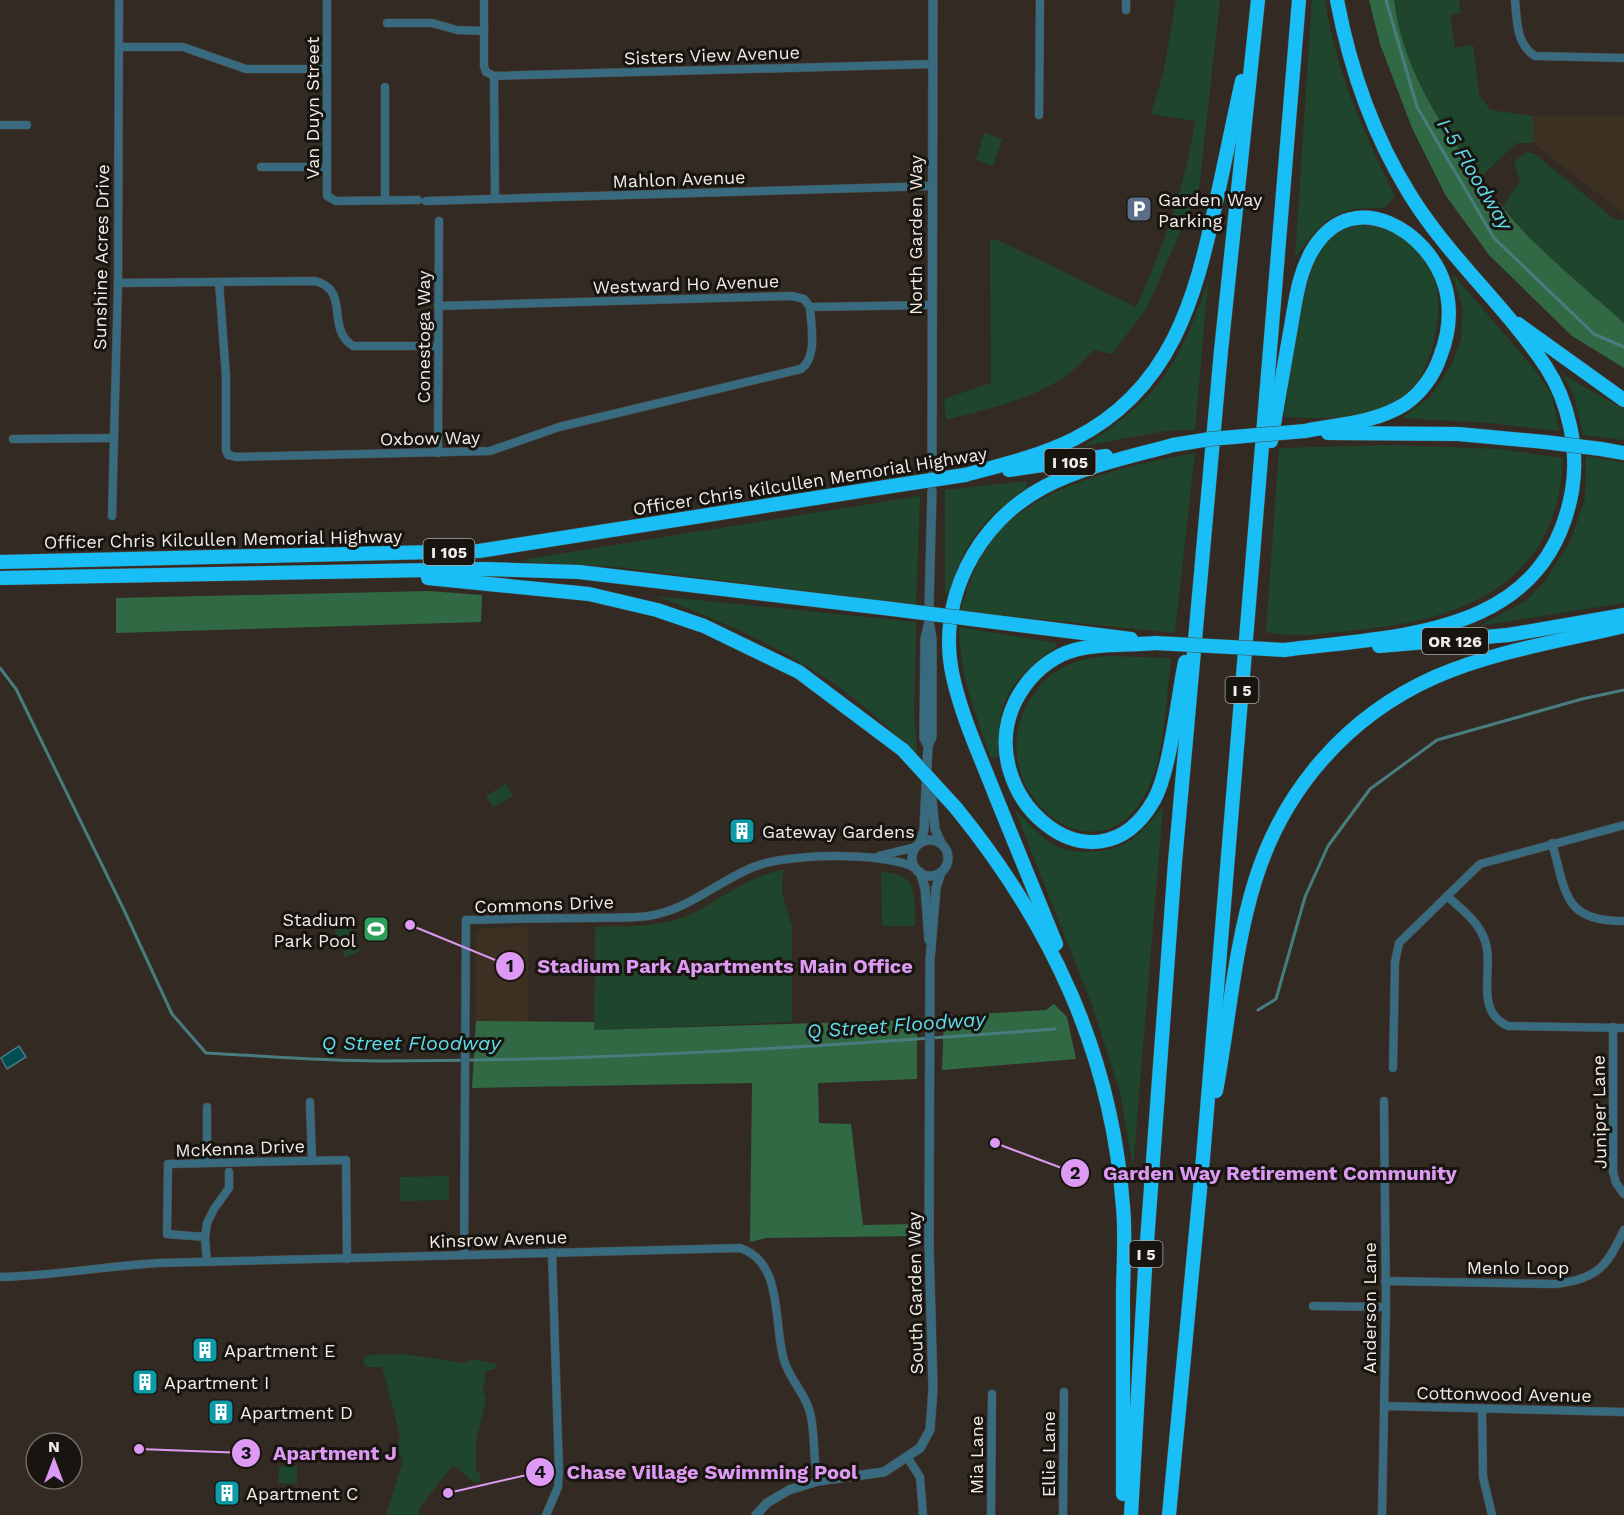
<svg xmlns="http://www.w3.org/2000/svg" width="1624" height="1515" font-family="'Work Sans',sans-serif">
  <rect width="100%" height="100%" fill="#332b23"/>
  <g fill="#3c3022">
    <polygon points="1533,116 1624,116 1624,214 1533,143"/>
    <polygon points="528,927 528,1022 476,1021 476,934 480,928"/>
  </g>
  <g fill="#20452d">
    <path d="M1176 0H1220L1199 189 1147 308 1112 354 1094 350C1086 357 1079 366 1071 372 1036 399 988 409 946 420L944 399 991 383 990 240H998L1136 307C1164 247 1185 186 1195 121L1151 114 1164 70Z"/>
    <path d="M1312 0H1325C1335 70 1364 133 1395 196L1384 208C1337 205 1321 220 1295 258Z"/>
    <path d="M1394 0H1459L1461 13 1450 15 1455 48 1473 45 1479 94 1490 110 1533 116V143H1516L1480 178C1440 125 1402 67 1394 0Z"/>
    <polygon points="984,133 1002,139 993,166 976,160"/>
    <polygon points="1527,152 1535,154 1614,219 1624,220 1624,323 1534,243 1503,206 1520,181 1514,162"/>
    <path d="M1357 225C1427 224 1450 284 1433 344 1428 363 1421 382 1404 395 1371 420 1324 419 1284 417 1292 369 1297 276 1329 240 1336 232 1347 228 1357 225Z"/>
    <polygon points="1452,273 1536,371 1552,395 1559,431 1489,423 1402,418 1430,397 1451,366 1461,339 1463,309"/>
    <path d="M1208 281 1195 430 1165 431 1084 446C1160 397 1179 366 1208 281Z"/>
    <polygon points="1563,375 1624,409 1624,440 1583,435 1574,396"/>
    <path d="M1390 445 1499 449 1563 458C1558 583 1465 620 1356 630 1326 633 1296 639 1266 632L1279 448Z"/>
    <path d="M1195 453 1175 633 960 611C967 592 972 572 982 555 1019 487 1125 466 1195 453Z"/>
    <polygon points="1586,456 1624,463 1624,603 1479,626 1526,601 1545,581 1570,542 1585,498"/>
    <path d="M1026 481 1027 488C981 520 965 540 949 594L945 593V490Z"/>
    <polygon points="920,496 916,605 617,567 525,562 527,559"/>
    <path d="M656 596 916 622 914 708 917 756C843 676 757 634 656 596Z"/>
    <path d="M959 627 1056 643V647C1013 677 994 702 999 756L991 758C975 713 960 675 959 627Z"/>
    <path d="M1110 656 1171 658C1166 699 1165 765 1142 800 1088 886 971 778 1035 692 1053 667 1080 657 1110 656Z"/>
    <polygon points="506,784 513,796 493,807 486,796"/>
    <path d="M1163 807 1133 1167 1120 1092 1092 1005 1015 810C1026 820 1037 833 1049 842 1069 856 1106 854 1126 843 1141 834 1152 819 1163 807Z"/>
    <path d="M783 870 782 892 792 927V1022L594 1030 595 927C629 926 664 928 695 912 725 897 749 876 783 870Z"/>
    <path d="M881 872C920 874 914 895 915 926H882Z"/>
    <polygon points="349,920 360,951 345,957 333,925"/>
    <polygon points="449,1176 449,1200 400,1201 400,1177"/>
    <polygon points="403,1354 463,1363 473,1359 497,1364 495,1369 486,1371 483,1391 486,1398 476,1442 476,1471 480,1474 480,1482 475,1483 453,1465 420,1507 418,1515 386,1515 403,1461 397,1449 400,1435 382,1367 365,1367 363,1358 371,1355"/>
    <polygon points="279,1466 297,1466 297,1484 278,1483"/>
  </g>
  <g fill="#326945">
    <path d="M1369 0H1394C1403 73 1447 136 1491 192 1505 210 1520 229 1536 244 1564 271 1595 297 1624 323V368L1572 336 1489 255 1446 196 1412 128 1380 44Z"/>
    <polygon points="429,591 482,595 481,622 116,633 116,598"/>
    <polygon points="1054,1004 1067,1017 1076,1059 942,1070 944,1016 1046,1010"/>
    <polygon points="917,1020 917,1079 818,1083 819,1123 851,1124 863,1225 916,1224 916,1236 766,1238 750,1242 752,1083 472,1088 476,1021 594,1022 594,1030"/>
  </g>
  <polygon fill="#004d54" stroke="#487d80" stroke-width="1.5" points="19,1046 26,1057 7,1069 1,1058"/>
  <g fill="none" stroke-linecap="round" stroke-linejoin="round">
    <g stroke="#487d80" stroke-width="3">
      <polyline points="1386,0 1417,107 1494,238 1594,334 1624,347"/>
      <path d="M0 668 16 689 124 910 172 1014 206 1053C263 1056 321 1061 378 1061 604 1061 830 1046 1055 1029"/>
      <polyline points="1258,1010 1276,999 1305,897 1328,846 1370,789 1437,740 1582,699 1624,690"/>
    </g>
    <g stroke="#4e463e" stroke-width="9">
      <g id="minor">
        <polyline points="327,0 327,196 336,201 418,200"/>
        <polyline points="484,0 484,66 486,72 494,76 932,64"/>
        <path d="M1515 0C1517 21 1516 44 1535 56L1624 58"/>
        <polyline points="1126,10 1126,0"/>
        <polyline points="387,23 432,23 457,30 484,31"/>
        <polyline points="119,47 183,47 246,69 326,69"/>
        <polyline points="494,76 495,199"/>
        <polyline points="385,87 385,200"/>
        <polyline points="1039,115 1040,0"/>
        <polyline points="0,125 27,125"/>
        <polyline points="261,167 327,167"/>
        <polyline points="426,201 933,186"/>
        <path d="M219 282 226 376V450L228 455 236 457 490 451 559 427 801 369C818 357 811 325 810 307"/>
        <path d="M118 283 315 281C351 290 325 328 353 346H438"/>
        <polyline points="438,306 792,296 804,299 810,307 931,305"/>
        <polyline points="13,439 113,438"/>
        <polyline points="438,453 439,221"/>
        <polyline points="112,516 118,283 119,0"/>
        <path d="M1552 843C1566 892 1563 922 1624 921"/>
        <polyline points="879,856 916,847"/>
        <path d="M1447 896C1460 908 1477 920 1484 938 1496 967 1472 1010 1508 1026L1624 1028"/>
        <polyline points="1613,1027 1613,1172 1616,1183 1624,1194"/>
        <polyline points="1393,1068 1395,962 1399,943 1480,864 1624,825"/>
        <polyline points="310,1102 312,1161"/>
        <polyline points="207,1107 207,1163"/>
        <polyline points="205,1237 207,1223 214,1209 229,1188 229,1172"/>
        <path d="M464 1255 466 920C506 919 545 918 585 918 606 917 628 919 648 916 687 910 716 883 751 868 784 853 883 851 916 868"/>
        <polyline points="207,1262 205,1237 167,1234 168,1164 346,1160 347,1259"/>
        <path d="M0 1277C53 1276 105 1266 158 1263L740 1248C784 1262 773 1324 784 1360 789 1378 803 1391 809 1409 816 1430 812 1457 818 1481"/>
        <path d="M1385 1281 1556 1284C1597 1279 1607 1267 1624 1230"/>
        <polyline points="1313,1306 1386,1307"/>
        <polyline points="1384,1406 1624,1412"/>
        <polyline points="1482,1410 1483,1477 1492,1515"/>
        <polyline points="907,1457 920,1477 923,1515"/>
        <polyline points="546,1515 558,1487 559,1471 552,1252"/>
        <polyline points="991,1515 992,1394"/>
        <polyline points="1063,1515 1064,1392"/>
        <polyline points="1382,1515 1386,1307 1384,1101"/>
      </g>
    </g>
    <g stroke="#4e463e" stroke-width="10">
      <g id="tertiary">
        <polyline points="932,470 933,0"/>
        <polyline points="929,608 932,491"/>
        <polyline points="928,626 925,639 924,738 928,746"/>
        <polyline points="930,780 935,829 941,843"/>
        <circle cx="930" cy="858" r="18"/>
        <polyline points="920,843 924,830 928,746 932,737 932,639 929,621"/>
        <polyline points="920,872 925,888 929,940"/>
        <polyline points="756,1515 767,1503 789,1490 818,1481 884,1472 920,1448 930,1430 933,1389 929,1242 930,960 936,888 941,872"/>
      </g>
    </g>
    <g stroke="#4e463e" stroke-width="15">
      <g id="motorway">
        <polyline points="1518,324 1624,400"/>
        <polyline points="1328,433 1458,434 1545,442"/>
        <path d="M1271 441C1277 406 1283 372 1289 338 1295 307 1297 273 1315 246 1355 186 1429 231 1445 286 1452 310 1449 334 1440 357 1434 375 1421 393 1405 404 1375 423 1339 424 1305 431"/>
        <polyline points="1601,449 1624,453"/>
        <polyline points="1009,470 1106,456"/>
        <path d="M965 475C1002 465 1040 456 1074 439 1171 390 1195 300 1216 202 1225 162 1233 121 1242 81"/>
        <polyline points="0,562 479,551 892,486"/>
        <polyline points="0,578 485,569 579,572 892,609"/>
        <polyline points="428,578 589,594 657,610 704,626 799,672 903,750"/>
        <polyline points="987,621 1131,639"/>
        <path d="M1155 643C1125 646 1089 642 1061 655 1041 665 1026 681 1016 700 969 793 1095 904 1154 800 1170 772 1178 696 1185 662"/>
        <polyline points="1379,646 1508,635 1624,615"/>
        <path d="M1284 650C1401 635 1546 637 1572 491 1579 450 1569 402 1546 367 1505 305 1448 257 1409 193 1372 133 1350 69 1337 0"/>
        <path d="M956 808C1052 926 1112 1055 1123 1207 1126 1237 1123 1268 1123 1298 1123 1363 1123 1428 1123 1494"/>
        <path d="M1056 944C1036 895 1016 846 996 797 981 758 962 718 953 677 936 601 976 523 1044 487 1084 466 1130 457 1173 445"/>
        <path d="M1216 1091C1229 1022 1234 949 1255 881 1283 790 1347 716 1435 677 1495 651 1561 641 1624 626"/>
        <polyline points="1131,1515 1145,1269 1175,862 1221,351 1258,0"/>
        <polyline points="1169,1515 1203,1158 1299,0"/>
      </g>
    </g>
    <use href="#minor" stroke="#386a80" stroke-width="8"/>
    <use href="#tertiary" stroke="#386a80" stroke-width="9"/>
    <use href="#motorway" stroke="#18bef5" stroke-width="14"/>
    <g stroke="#4e463e" stroke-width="15" stroke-linecap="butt">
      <g id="motorway-bridge">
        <polyline points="1545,442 1601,449"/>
        <polyline points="1173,445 1210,439 1305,431"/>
        <polyline points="892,486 965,475"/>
        <polyline points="892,609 987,621"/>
        <polyline points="1155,643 1284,650"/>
        <polyline points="903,750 956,808"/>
      </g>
    </g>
    <use href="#motorway-bridge" stroke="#18bef5" stroke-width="14"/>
  </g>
  <defs>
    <g id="parking-square" transform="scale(1.35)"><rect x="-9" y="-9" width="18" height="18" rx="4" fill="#5c6f8a" stroke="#181410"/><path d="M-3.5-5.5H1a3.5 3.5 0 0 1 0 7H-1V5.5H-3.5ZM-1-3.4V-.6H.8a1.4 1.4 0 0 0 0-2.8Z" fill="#fff"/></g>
    <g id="building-square" transform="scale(1.35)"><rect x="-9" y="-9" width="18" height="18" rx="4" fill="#0f9aa8" stroke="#181410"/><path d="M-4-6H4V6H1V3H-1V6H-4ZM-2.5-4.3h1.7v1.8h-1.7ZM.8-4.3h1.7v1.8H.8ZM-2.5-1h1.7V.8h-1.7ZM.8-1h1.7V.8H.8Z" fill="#fff"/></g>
    <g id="stadium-square" transform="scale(1.35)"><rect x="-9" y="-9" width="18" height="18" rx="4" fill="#2e9e5b" stroke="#181410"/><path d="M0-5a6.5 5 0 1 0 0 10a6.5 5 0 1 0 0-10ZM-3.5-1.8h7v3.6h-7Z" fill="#fff"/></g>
  </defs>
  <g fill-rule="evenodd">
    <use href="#parking-square" x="1139" y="209"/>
    <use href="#building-square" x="742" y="831"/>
    <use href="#stadium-square" x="376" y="929"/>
    <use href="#building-square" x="205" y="1350"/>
    <use href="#building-square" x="145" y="1382"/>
    <use href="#building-square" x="221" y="1412"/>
    <use href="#building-square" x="227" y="1493"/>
  </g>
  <g text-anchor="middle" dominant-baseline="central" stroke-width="6" stroke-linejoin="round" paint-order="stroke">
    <g fill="#181410" stroke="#b0aba6" stroke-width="1.5">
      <rect x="1044.5" y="449" width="51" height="26" rx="4.5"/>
      <rect x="423.5" y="539" width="51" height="26" rx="4.5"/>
      <rect x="1422" y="628" width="66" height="26" rx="4.5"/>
      <rect x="1225.5" y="677" width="33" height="26" rx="4.5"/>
      <rect x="1129.5" y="1241" width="33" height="26" rx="4.5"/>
    </g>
    <g font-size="16" font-weight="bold" fill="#f1ece6">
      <text x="1070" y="462">I 105</text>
      <text x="449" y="552">I 105</text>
      <text x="1455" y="641">OR 126</text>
      <text x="1242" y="690">I 5</text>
      <text x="1146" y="1254">I 5</text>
    </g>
    <g font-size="18" fill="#f1ece6" stroke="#181410">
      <text transform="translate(712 55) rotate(-2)">Sisters View Avenue</text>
      <text transform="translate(312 108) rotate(-90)">Van Duyn Street</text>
      <text transform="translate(679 179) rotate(-2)">Mahlon Avenue</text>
      <text transform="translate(915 235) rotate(-90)">North Garden Way</text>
      <text transform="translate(101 257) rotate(-89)">Sunshine Acres Drive</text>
      <text transform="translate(686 284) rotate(-2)">Westward Ho Avenue</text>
      <text transform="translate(423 337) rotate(-90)">Conestoga Way</text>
      <text transform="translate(430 438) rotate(-1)">Oxbow Way</text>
      <text transform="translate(810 481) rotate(-9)">Officer Chris Kilcullen Memorial Highway</text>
      <text transform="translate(223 539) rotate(-1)">Officer Chris Kilcullen Memorial Highway</text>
      <text transform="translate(544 904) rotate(-2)">Commons Drive</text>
      <text transform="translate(1599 1112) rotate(-91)">Juniper Lane</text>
      <text transform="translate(240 1148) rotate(-2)">McKenna Drive</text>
      <text transform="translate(498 1239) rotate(-2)">Kinsrow Avenue</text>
      <text x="1518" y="1267">Menlo Loop</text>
      <text transform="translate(915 1293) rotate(-91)">South Garden Way</text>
      <text transform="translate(1369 1308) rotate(-90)">Anderson Lane</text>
      <text transform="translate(1504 1394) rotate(1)">Cottonwood Avenue</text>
      <text transform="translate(1048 1454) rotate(-90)">Ellie Lane</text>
      <text transform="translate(976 1455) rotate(-90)">Mia Lane</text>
    </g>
    <g font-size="18" fill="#f1ece6" stroke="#181410" text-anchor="start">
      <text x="1158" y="199">Garden Way<tspan x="1158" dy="21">Parking</tspan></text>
      <text x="762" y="831">Gateway Gardens</text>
      <text x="356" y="919" text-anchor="end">Stadium<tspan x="356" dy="21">Park Pool</tspan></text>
      <text x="224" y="1350">Apartment E</text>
      <text x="164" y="1382">Apartment I</text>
      <text x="240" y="1412">Apartment D</text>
      <text x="246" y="1493">Apartment C</text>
    </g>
    <g font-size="20" font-style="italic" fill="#60deee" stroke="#181410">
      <text transform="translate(1475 174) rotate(59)">I-5 Floodway</text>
      <text transform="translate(896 1025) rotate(-4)">Q Street Floodway</text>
      <text x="411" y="1043">Q Street Floodway</text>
    </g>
  </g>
  <path fill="none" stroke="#dd99f3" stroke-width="2" d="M410 925L510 966M995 1143L1075 1173M139 1449L246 1453M448 1493L540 1472"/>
  <g fill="#dd99f3" stroke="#181410" stroke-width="2">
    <circle cx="410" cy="925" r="6"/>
    <circle cx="995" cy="1143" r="6"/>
    <circle cx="139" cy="1449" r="6"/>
    <circle cx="448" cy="1493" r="6"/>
    <circle cx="510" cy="966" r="15"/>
    <circle cx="1075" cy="1173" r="15"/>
    <circle cx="246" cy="1453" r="15"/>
    <circle cx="540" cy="1472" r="15"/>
  </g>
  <g font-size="18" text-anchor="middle" font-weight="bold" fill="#111">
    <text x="510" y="972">1</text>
    <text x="1075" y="1179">2</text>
    <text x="246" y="1459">3</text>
    <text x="540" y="1478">4</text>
  </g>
  <g font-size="20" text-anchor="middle" font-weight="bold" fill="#dd99f3" stroke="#181410" stroke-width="6" stroke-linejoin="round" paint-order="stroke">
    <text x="725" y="973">Stadium Park Apartments Main Office</text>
    <text x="1280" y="1180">Garden Way Retirement Community</text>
    <text x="335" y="1460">Apartment J</text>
    <text x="712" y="1479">Chase Village Swimming Pool</text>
  </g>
  <g transform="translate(54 1461)"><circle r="28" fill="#181410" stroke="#6f6a66" stroke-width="1.5"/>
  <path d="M0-4.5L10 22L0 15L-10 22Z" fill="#dd99f3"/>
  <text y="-9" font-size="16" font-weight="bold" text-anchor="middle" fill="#f1ece6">N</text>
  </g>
</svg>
